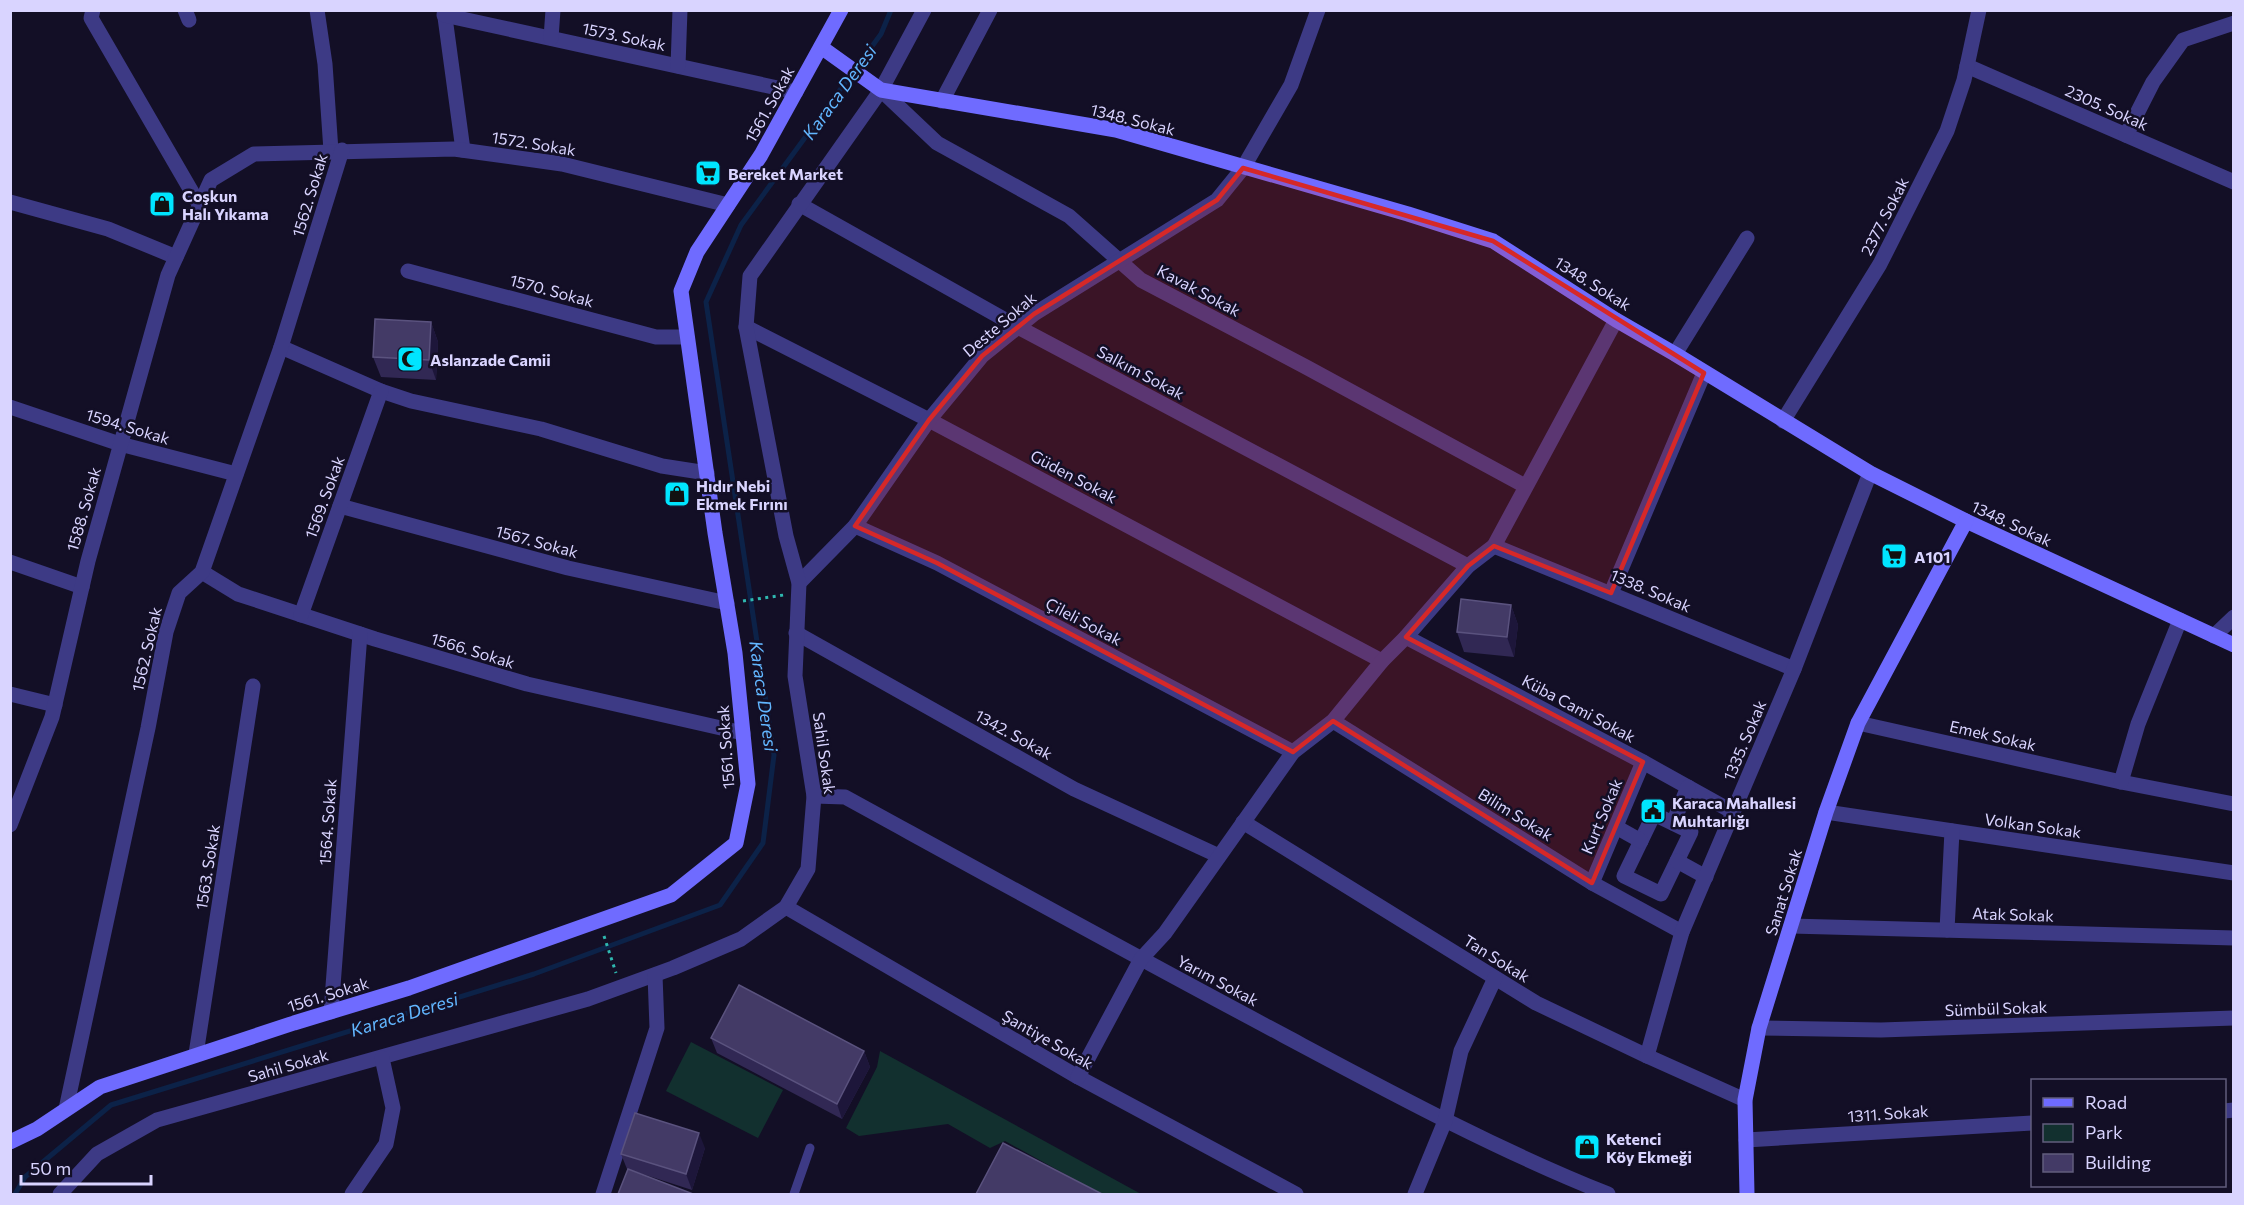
<svg xmlns="http://www.w3.org/2000/svg" width="2244" height="1205" font-family="Commissioner,sans-serif">
  <rect width="100%" height="100%" fill="#130f26"/>
  <g fill="#12302f">
    <polygon points="691,1042 783,1090 758,1138 666,1091"/>
    <polygon points="880,1051 1141,1194 1101,1194 1005,1141 990,1148 948,1124 859,1136 846,1128 877,1067"/>
  </g>
  <g fill="none" stroke-linecap="round" stroke-linejoin="round">
    <polyline stroke="#0c2248" stroke-width="5" points="15,1194 25,1177 111,1105 534,974 720,905 763,843 774,755 706,302 741,225 881,34 891,10"/>
    <g stroke="#2fb8b0" stroke-width="3" stroke-dasharray="3 4.5" stroke-linecap="butt">
      <polyline points="743,601 784,595"/>
      <polyline points="604,936 616,973"/>
    </g>
    <polyline stroke="#3d3a85" stroke-width="9" points="794,1194 810,1148"/>
    <g stroke="#3d3a85" stroke-width="15">
      <polyline points="93,10 91,18 200,206"/>
      <polyline points="185,10 189,20"/>
      <polyline points="317,10 325,64 331,151"/>
      <polyline points="444,10 463,150"/>
      <polyline points="444,15 796,92"/>
      <polyline points="551,38 553,10"/>
      <polyline points="678,66 680,10"/>
      <polyline points="1967,66 2234,182"/>
      <polyline points="881,90 937,143 1069,216 1141,280 1306,367 1525,486"/>
      <polyline points="942,101 990,10"/>
      <polyline points="2126,135 2153,82 2183,40 2234,23"/>
      <polyline points="10,202 108,229 176,257"/>
      <polyline points="799,204 1018,327 1468,566"/>
      <polyline points="408,271 656,337 687,337"/>
      <polyline points="746,327 929,420 1382,661"/>
      <polyline points="281,347 381,391 411,401 541,429 662,466 707,473"/>
      <polyline points="1675,354 1747,238"/>
      <polyline points="10,407 120,444 236,474"/>
      <polyline points="1783,421 1880,264 1947,131 1964,80 1979,10"/>
      <polyline points="340,506 568,568 727,603"/>
      <polyline points="855,526 937,563 1293,752"/>
      <polyline points="1494,546 1794,669"/>
      <polyline points="10,562 82,587"/>
      <polyline points="202,572 238,594 375,639 527,684 743,733"/>
      <polyline points="799,583 855,526 929,420 982,356 1034,314 1217,200 1243,168 1291,85 1318,10"/>
      <polyline points="1611,593 1704,373"/>
      <polyline points="301,615 381,391"/>
      <polyline points="796,633 1074,789 1219,856"/>
      <polyline points="2214,636 2234,617"/>
      <polyline points="1406,637 1643,762 1733,812"/>
      <polyline points="10,694 55,705"/>
      <polyline points="1333,721 1592,883 1682,932"/>
      <polyline points="1858,723 2121,782 2234,804"/>
      <polyline points="2121,782 2138,724 2180,620"/>
      <path d="M814 796 845 797C991 877 1136 957 1283 1035 1390 1092 1495 1149 1608 1194"/>
      <polyline points="1826,812 2234,873"/>
      <polygon points="1654,814 1691,832 1661,894 1624,876"/>
      <polyline points="1243,822 1536,1003 1647,1056 1745,1100"/>
      <polyline points="1673,823 1688,787"/>
      <polyline points="10,825 52,717 88,561 168,275 211,180 254,154 454,149 562,164 728,205"/>
      <polyline points="1616,827 1641,841"/>
      <polyline points="1677,861 1706,877"/>
      <polyline points="1592,883 1643,762"/>
      <polyline points="786,907 1078,1077 1296,1194"/>
      <polyline points="1791,926 2234,938"/>
      <polyline points="1947,930 1952,831"/>
      <polyline points="331,1012 360,634"/>
      <polyline points="1759,1028 1881,1030 2234,1018"/>
      <polyline points="196,1054 253,686"/>
      <polyline points="1647,1056 1682,932 1794,669 1870,473"/>
      <polyline points="1078,1077 1141,959 1165,933 1293,752 1333,721 1382,661 1406,637 1468,566 1494,546 1616,320"/>
      <polyline points="66,1109 148,728 166,632 179,593 202,572 281,347 342,150"/>
      <polyline points="2224,1111 2234,1110"/>
      <polyline points="1746,1140 2032,1123"/>
      <polyline points="60,1194 97,1154 157,1120 588,999 673,968 741,939 786,907 808,869 814,796 795,676 799,583 786,536 746,327 750,276 881,90 924,10"/>
      <polyline points="352,1194 386,1144 393,1108 382,1058"/>
      <polyline points="603,1194 657,1028 655,975"/>
      <polyline points="1415,1194 1445,1121 1461,1051 1495,978"/>
    </g>
    <g stroke="#6f6bff" stroke-width="15">
      <polyline points="821,47 881,90 1116,130 1408,214 1493,241 1616,320 1675,354 1870,473 1966,521 2234,645"/>
      <polyline points="10,1142 37,1129 100,1087 294,1023 409,988 671,895 736,843 748,784 735,653 715,533 681,291 697,252 761,155 841,10"/>
      <polyline points="1747,1194 1745,1100 1759,1028 1826,812 1858,723 1966,521"/>
    </g>
  </g>
  <g fill="#312854">
    <polygon points="431,322 438,342 436,380 381,377 373,357"/>
    <polygon points="1511,605 1518,625 1514,657 1464,652 1457,632"/>
    <polygon points="711,1038 864,1051 870,1067 842,1119 717,1053"/>
    <polygon points="705,1148 692,1190 627,1169 621,1154"/>
  </g>
  <g fill="#1d163a">
    <polygon points="431,322 438,342 436,380 429,360"/>
    <polygon points="1511,605 1518,625 1514,657 1507,637"/>
    <polygon points="864,1051 870,1067 842,1119 837,1104"/>
    <polygon points="699,1133 705,1148 692,1190 686,1174"/>
  </g>
  <g fill="#433a66" stroke="#5a527e" stroke-width="1.5">
    <polygon points="375,319 431,322 429,360 373,357"/>
    <polygon points="1461,599 1511,605 1507,637 1457,632"/>
    <polygon points="739,985 864,1051 837,1104 711,1038"/>
    <polygon points="635,1113 699,1133 686,1174 621,1154"/>
    <polygon points="1003,1143 1102,1194 976,1194"/>
    <polygon points="628,1169 693,1194 618,1194"/>
  </g>
  <path fill="#d62828" fill-opacity="0.2" stroke="#d62828" stroke-width="4.5" stroke-linejoin="round" d="M1243 168 1493 241 1704 373 1611 593 1494 546 1468 566 1406 637 1643 762 1592 883 1333 721 1293 752 937 563 855 526 929 420 982 356 1034 314 1217 200Z"/>
  <defs>
    <g id="supermarket-square" transform="scale(1.35)"><rect x="-9" y="-9" width="18" height="18" rx="4" fill="#00e5ff" stroke="#130f26"/><path d="M-6-5.5h2.5l.6 2H6L4.5 2H-2.5L-4.4-4H-6ZM-1.5 3.2a1.3 1.3 0 1 0 .1 0ZM3 3.2a1.3 1.3 0 1 0 .1 0Z" fill="#111"/></g>
    <g id="shop-square" transform="scale(1.35)"><rect x="-9" y="-9" width="18" height="18" rx="4" fill="#00e5ff" stroke="#130f26"/><path d="M-5-2.5h2.3a2.7 3.5 0 0 1 5.4 0H5L5.5 6h-11ZM-1.5-2.5h3a1.5 2.3 0 0 0-3 0Z" fill="#111"/></g>
    <g id="mosque-square" transform="scale(1.35)"><rect x="-9" y="-9" width="18" height="18" rx="4" fill="#00e5ff" stroke="#130f26"/><path d="M3.5-4.9A6 6 0 1 0 3.5 4.9A5 5 0 1 1 3.5-4.9Z" fill="#111"/></g>
    <g id="civic-square" transform="scale(1.35)"><rect x="-9" y="-9" width="18" height="18" rx="4" fill="#00e5ff" stroke="#130f26"/><path d="M-.6-6.5H3V-4.5H.6V-3L4-1V1h2V6H-6V1h2V-1L-.6-3ZM-1.2 2.5V6h2.4V2.5Z" fill="#111"/></g>
  </defs>
  <g fill-rule="evenodd">
    <use href="#supermarket-square" x="708" y="173"/>
    <use href="#shop-square" x="162" y="204"/>
    <use href="#mosque-square" x="410" y="359"/>
    <use href="#shop-square" x="677" y="494"/>
    <use href="#supermarket-square" x="1894" y="556"/>
    <use href="#civic-square" x="1653" y="811"/>
    <use href="#shop-square" x="1587" y="1147"/>
  </g>
  <g text-anchor="middle" dominant-baseline="central" stroke-width="5" stroke-linejoin="round" paint-order="stroke">
    <g font-size="16" fill="#d9d4ff" stroke="#130f26">
      <text transform="translate(624 36) rotate(12)">1573. Sokak</text>
      <text transform="translate(769 104) rotate(-61)">1561. Sokak</text>
      <text transform="translate(2107 107) rotate(24)">2305. Sokak</text>
      <text transform="translate(1133 119) rotate(14)">1348. Sokak</text>
      <text transform="translate(534 143) rotate(9)">1572. Sokak</text>
      <text transform="translate(309 195) rotate(-73)">1562. Sokak</text>
      <text transform="translate(1884 216) rotate(-63)">2377. Sokak</text>
      <text transform="translate(1593 283) rotate(32)">1348. Sokak</text>
      <text transform="translate(552 290) rotate(15)">1570. Sokak</text>
      <text transform="translate(1199 290) rotate(28)">Kavak Sokak</text>
      <text transform="translate(999 324) rotate(-40)">Deste Sokak</text>
      <text transform="translate(1141 372) rotate(28)">Salkım Sokak</text>
      <text transform="translate(128 426) rotate(17)">1594. Sokak</text>
      <text transform="translate(1074 476) rotate(28)">Güden Sokak</text>
      <text transform="translate(324 497) rotate(-70)">1569. Sokak</text>
      <text transform="translate(83 509) rotate(-74)">1588. Sokak</text>
      <text transform="translate(2012 523) rotate(25)">1348. Sokak</text>
      <text transform="translate(537 541) rotate(15)">1567. Sokak</text>
      <text transform="translate(1651 590) rotate(23)">1338. Sokak</text>
      <text transform="translate(1084 621) rotate(28)">Çileli Sokak</text>
      <text transform="translate(146 649) rotate(-77)">1562. Sokak</text>
      <text transform="translate(473 650) rotate(17)">1566. Sokak</text>
      <text transform="translate(1579 708) rotate(28)">Küba Cami Sokak</text>
      <text transform="translate(1014 734) rotate(29)">1342. Sokak</text>
      <text transform="translate(1993 735) rotate(13)">Emek Sokak</text>
      <text transform="translate(1744 740) rotate(-67)">1335. Sokak</text>
      <text transform="translate(725 747) rotate(-94)">1561. Sokak</text>
      <text transform="translate(825 753) rotate(82)">Sahil Sokak</text>
      <text transform="translate(1516 814) rotate(32)">Bilim Sokak</text>
      <text transform="translate(1601 816) rotate(-67)">Kurt Sokak</text>
      <text transform="translate(327 822) rotate(-86)">1564. Sokak</text>
      <text transform="translate(2033 825) rotate(8)">Volkan Sokak</text>
      <text transform="translate(207 867) rotate(-81)">1563. Sokak</text>
      <text transform="translate(1783 892) rotate(-73)">Sanat Sokak</text>
      <text transform="translate(2013 914) rotate(2)">Atak Sokak</text>
      <text transform="translate(1497 958) rotate(32)">Tan Sokak</text>
      <text transform="translate(1218 980) rotate(28)">Yarım Sokak</text>
      <text transform="translate(328 994) rotate(-17)">1561. Sokak</text>
      <text transform="translate(1996 1008) rotate(-2)">Sümbül Sokak</text>
      <text transform="translate(1048 1039) rotate(30)">Şantiye Sokak</text>
      <text transform="translate(288 1065) rotate(-16)">Sahil Sokak</text>
      <text transform="translate(1888 1113) rotate(-4)">1311. Sokak</text>
    </g>
    <g font-size="16" font-weight="bold" fill="#d9d4ff" stroke="#130f26" text-anchor="start">
      <text x="728" y="173">Bereket Market</text>
      <text x="182" y="195">Coşkun<tspan x="182" dy="18">Halı Yıkama</tspan></text>
      <text x="430" y="359">Aslanzade Camii</text>
      <text x="696" y="485">Hıdır Nebi<tspan x="696" dy="18">Ekmek Fırını</tspan></text>
      <text x="1914" y="556">A101</text>
      <text x="1672" y="802">Karaca Mahallesi<tspan x="1672" dy="18">Muhtarlığı</tspan></text>
      <text x="1606" y="1138">Ketenci<tspan x="1606" dy="18">Köy Ekmeği</tspan></text>
    </g>
    <g font-size="18" font-style="italic" fill="#62b6ff" stroke="#130f26">
      <text transform="translate(839 92) rotate(-54)">Karaca Deresi</text>
      <text transform="translate(764 696) rotate(82)">Karaca Deresi</text>
      <text transform="translate(404 1014) rotate(-17)">Karaca Deresi</text>
    </g>
  </g>
  <rect width="2244" height="1205" fill="none" stroke="#d9d4ff" stroke-width="24"/>
  <rect x="2031" y="1079" width="195" height="108" fill="#130f26" stroke="#625e7d" stroke-width="1.5"/>
  <rect x="2043" y="1098" width="30" height="9" fill="#6f6bff" stroke="#625e7d" stroke-width="1.5"/>
  <text x="2085" y="1109" font-size="18" fill="#d9d4ff">Road</text>
  <rect x="2043" y="1124" width="30" height="18" fill="#12302f" stroke="#625e7d" stroke-width="1.5"/>
  <text x="2085" y="1139" font-size="18" fill="#d9d4ff">Park</text>
  <rect x="2043" y="1154" width="30" height="18" fill="#433a66" stroke="#625e7d" stroke-width="1.5"/>
  <text x="2085" y="1169" font-size="18" fill="#d9d4ff">Building</text>
  <path d="M21 1175v9h130v-9" fill="none" stroke="#d9d4ff" stroke-width="3"/>
  <text x="30" y="1175" font-size="18" fill="#d9d4ff" stroke="#130f26" stroke-width="4.5" paint-order="stroke">50 m</text>
</svg>
